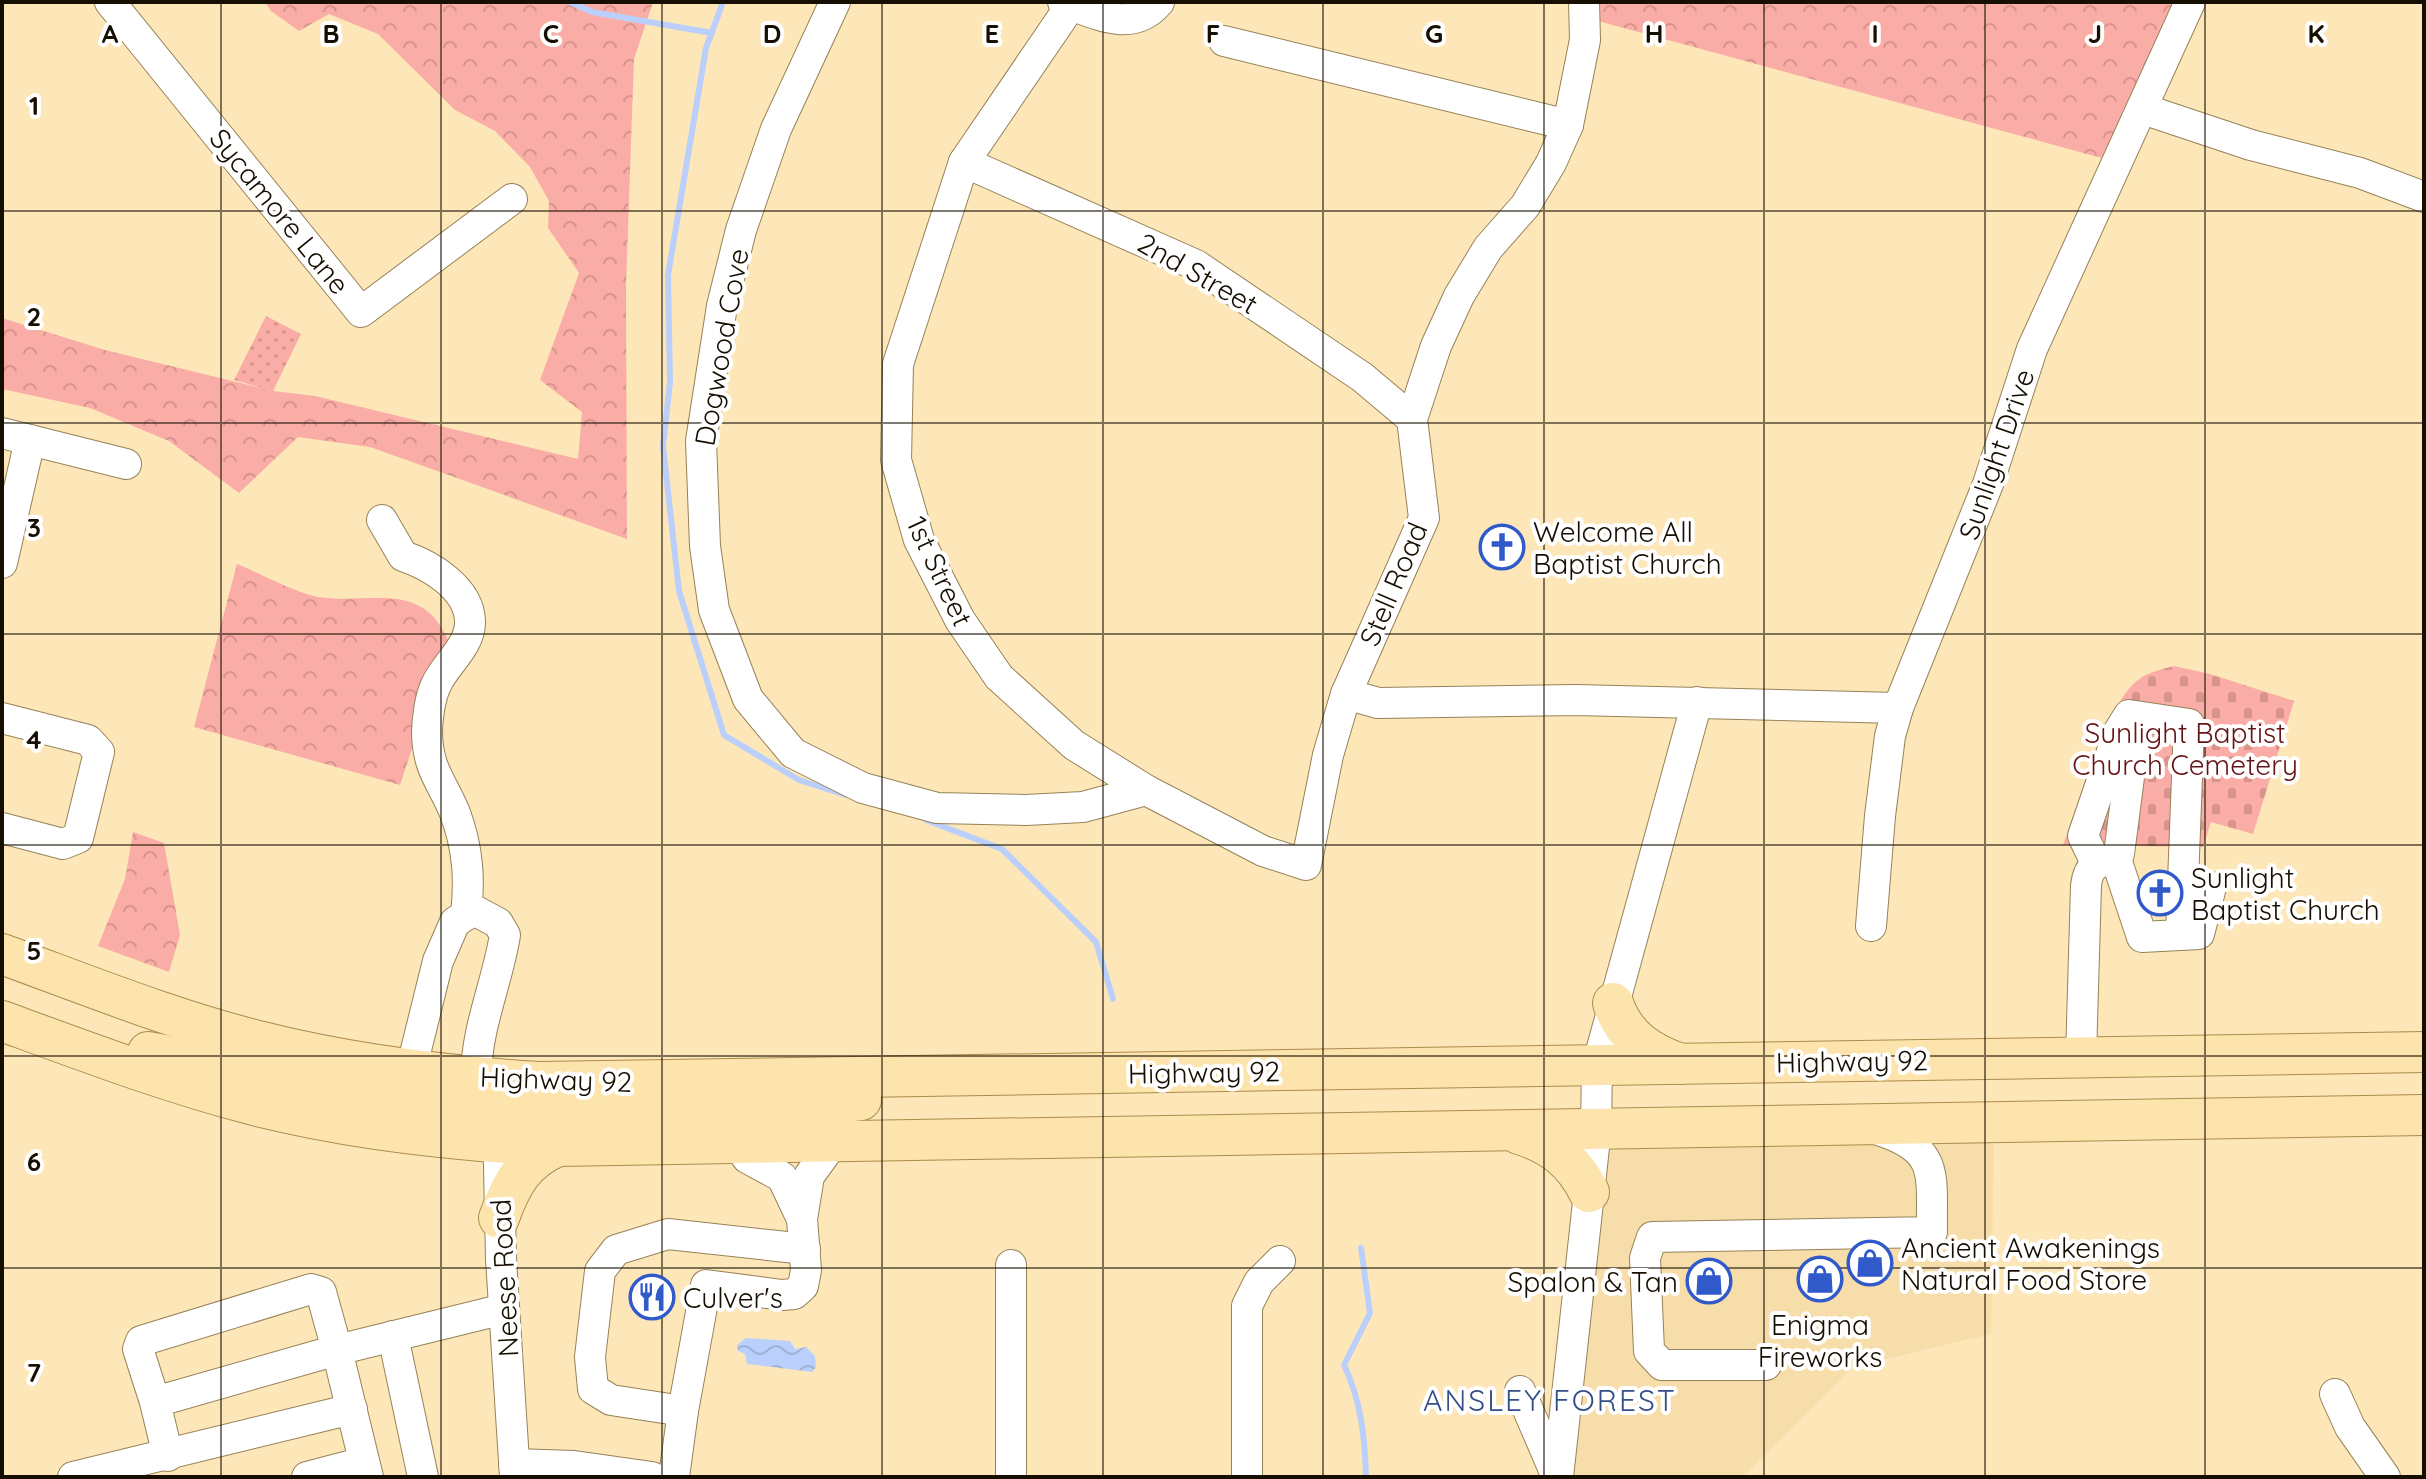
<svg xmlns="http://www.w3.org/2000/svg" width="2426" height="1479" font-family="Quicksand,sans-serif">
  <defs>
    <pattern id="forest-crowns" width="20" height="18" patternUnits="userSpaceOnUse" patternTransform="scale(2)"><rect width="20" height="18" fill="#faada6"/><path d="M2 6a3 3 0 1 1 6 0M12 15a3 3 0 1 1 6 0" fill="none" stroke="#d6948d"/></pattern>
    <pattern id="cemetery-stones" width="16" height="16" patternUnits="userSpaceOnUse" patternTransform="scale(2)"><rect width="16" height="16" fill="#faada6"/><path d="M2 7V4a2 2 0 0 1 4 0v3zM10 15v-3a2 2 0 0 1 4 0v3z" fill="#d6948d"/></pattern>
    <pattern id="park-dots" width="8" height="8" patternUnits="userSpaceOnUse" patternTransform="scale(2)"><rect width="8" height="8" fill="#faada6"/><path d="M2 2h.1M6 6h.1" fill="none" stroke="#d6948d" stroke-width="1.8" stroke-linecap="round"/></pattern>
    <pattern id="water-waves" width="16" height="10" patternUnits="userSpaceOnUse" patternTransform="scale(2)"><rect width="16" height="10" fill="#bacffb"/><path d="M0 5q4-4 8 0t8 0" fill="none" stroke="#9fb1d5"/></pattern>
  </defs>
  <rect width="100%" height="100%" fill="#fde7b9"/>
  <polygon fill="#f7dda9" points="1994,1132 1991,1334 1853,1367 1742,1477 1554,1477 1581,1151"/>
  <g fill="url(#forest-crowns)">
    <polygon points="265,2 653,2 634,59 626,285 627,539 370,447 298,437 239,493 169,441 90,408 2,389 2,318 105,350 273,391 315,396 578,459 582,412 540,380 579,273 548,228 549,201 530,167 495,131 455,110 378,34 329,14 299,31 271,11"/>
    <polygon points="1575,2 2185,2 2131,166 1576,15"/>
    <path d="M237 564C259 573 296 593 318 597 369 605 422 579 448 640L400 785 194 727Z"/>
    <polygon points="133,832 164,843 180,935 169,972 98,946 125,879"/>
  </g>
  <path fill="url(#cemetery-stones)" d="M2174 666 2210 674 2294 701 2253 834 2211 822 2203 847 2063 845C2079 803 2104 707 2138 680 2148 672 2162 669 2174 666Z"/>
  <polygon fill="url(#park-dots)" points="266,316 301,334 273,391 234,380"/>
  <polygon fill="url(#water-waves)" points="746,1338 790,1341 795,1349 806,1347 815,1356 816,1367 812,1372 747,1364 745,1354 738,1351 737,1345"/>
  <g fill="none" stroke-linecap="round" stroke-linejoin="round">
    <g stroke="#bacffb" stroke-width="6">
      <polyline points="570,2 592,12 712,33"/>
      <polyline points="723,2 706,48 668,275 670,382 663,446 679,591 724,735 799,780 846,795"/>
      <polyline points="926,820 1002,849 1096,942 1113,999"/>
      <path d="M1361 1248 1370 1313 1344 1365C1361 1401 1365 1437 1366 1477"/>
    </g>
    <g stroke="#968258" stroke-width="32">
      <g id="minor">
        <polyline points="110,2 361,312 512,199"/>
        <polyline points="835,2 776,129 741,230 722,306 701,441 705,546 714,610 748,699 793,753 863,788 937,808 1026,810 1083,807 1146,790"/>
        <path d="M1063 2C1097 14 1132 34 1159 2"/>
        <polyline points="1071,5 964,162 898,364 896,460 919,540 960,620 999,677 1074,745 1146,790 1263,851 1306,865 1328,755 1346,694 1424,518 1412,419 1436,346 1459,296 1488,248 1525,206 1551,163 1568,125 1585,40 1584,2"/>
        <polyline points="1224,41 1568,125"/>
        <polyline points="2143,109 2251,145 2360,173 2424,197"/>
        <polyline points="964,162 1196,265 1362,377 1412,419"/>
        <polyline points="2,433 126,464"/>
        <path d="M382 520 403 556C430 565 469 588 470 621 471 646 445 664 436 685 430 697 427 720 427 733 428 771 442 781 455 813 468 848 470 879 466 915"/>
        <polyline points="2,563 30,440"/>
        <polyline points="1346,694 1378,703 1576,700 1898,708"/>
        <polyline points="2,718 88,740 99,752 78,838 63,844 2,828"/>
        <polyline points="2116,859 2119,854 2136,723"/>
        <polyline points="2096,863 2083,836 2119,731 2129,715 2189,724 2181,935"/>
        <polyline points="1871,926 1880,816 1890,736 1898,708 1988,484 2032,349 2190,2"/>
        <path d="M2081 1057 2086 886C2088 866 2097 861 2116 859L2142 937 2199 934 2211 887"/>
        <path d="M411 1070 438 961 455 922 474 910 498 923 505 935C497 984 476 1028 476 1078"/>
        <polyline points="498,1121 501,1259 515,1477"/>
        <polyline points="738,1144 747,1158 782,1177 802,1219"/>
        <polyline points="393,1336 423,1477"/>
        <path d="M1766 1365H1662L1649 1351 1645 1258 1652 1237 1932 1232C1931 1173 1941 1149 1875 1129"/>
        <polyline points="1520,1391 1557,1477"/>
        <polyline points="2335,1394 2350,1427 2385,1477"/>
        <polyline points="155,1402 138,1349 141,1341 311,1289 321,1292 337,1350 155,1402 168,1456"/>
        <polyline points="683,1411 611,1400 593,1389 590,1357 600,1271 616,1250 668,1234 805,1249"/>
        <polyline points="514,1464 574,1466 652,1477"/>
        <polyline points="73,1477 352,1409"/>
        <polyline points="307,1477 364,1462"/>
        <polyline points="368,1477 337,1350 504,1309"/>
        <polyline points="674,1477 683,1411 706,1285 782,1295 794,1294 803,1286 806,1270 802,1219 809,1176 833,1143"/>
        <polyline points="1011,1477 1011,1265"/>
        <polyline points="1247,1477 1247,1306 1259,1282 1280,1261"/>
        <polyline points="1558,1477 1596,1129 1597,1066 1697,702"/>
      </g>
    </g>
    <g stroke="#ab8c4c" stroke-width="42">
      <g id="major">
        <path d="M2 954C87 985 173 1020 262 1042 353 1065 446 1076 539 1082L2424 1052"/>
        <path d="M1613 1003C1624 1037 1649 1053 1681 1064"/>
        <path d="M2 1021C84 1051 166 1082 250 1104 351 1130 455 1141 558 1146L2424 1115"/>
        <path d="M148 1052C225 1065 301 1088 378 1101 468 1115 559 1114 650 1112 721 1111 791 1111 861 1100"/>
        <path d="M1519 1134C1552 1144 1574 1161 1589 1192"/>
        <path d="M499 1218C511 1184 524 1160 558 1146"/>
      </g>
    </g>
    <use href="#minor" stroke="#fff" stroke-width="30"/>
    <use href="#major" stroke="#fde3ac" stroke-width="40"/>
  </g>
  <path fill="none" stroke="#160e01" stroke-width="2" stroke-opacity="0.55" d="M221 2V1477M441 2V1477M662 2V1477M882 2V1477M1103 2V1477M1323 2V1477M1544 2V1477M1764 2V1477M1985 2V1477M2205 2V1477M2 211H2424M2 423H2424M2 634H2424M2 845H2424M2 1056H2424M2 1268H2424"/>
  <defs>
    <g id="church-ring" transform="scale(2.3)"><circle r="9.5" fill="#fff" stroke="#305aca" stroke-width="1.5"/><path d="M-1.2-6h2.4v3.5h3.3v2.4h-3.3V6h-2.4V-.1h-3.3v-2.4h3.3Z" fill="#305aca"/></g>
    <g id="shop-ring" transform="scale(2.3)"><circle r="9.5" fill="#fff" stroke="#305aca" stroke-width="1.5"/><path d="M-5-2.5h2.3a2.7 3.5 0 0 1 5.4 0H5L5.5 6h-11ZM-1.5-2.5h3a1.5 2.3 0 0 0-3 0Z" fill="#305aca"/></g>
    <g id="restaurant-ring" transform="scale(2.3)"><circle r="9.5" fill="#fff" stroke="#305aca" stroke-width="1.5"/><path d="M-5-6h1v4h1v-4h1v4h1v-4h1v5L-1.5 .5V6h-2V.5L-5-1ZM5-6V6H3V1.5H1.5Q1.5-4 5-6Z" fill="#305aca"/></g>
  </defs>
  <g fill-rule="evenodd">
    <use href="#church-ring" x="1502" y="547"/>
    <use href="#church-ring" x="2160" y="893"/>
    <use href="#shop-ring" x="1870" y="1263"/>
    <use href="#shop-ring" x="1820" y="1279"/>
    <use href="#shop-ring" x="1709" y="1281"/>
    <use href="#restaurant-ring" x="652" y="1297"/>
  </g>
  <g text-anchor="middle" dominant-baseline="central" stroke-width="8" stroke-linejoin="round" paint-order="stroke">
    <g font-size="28" fill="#160e01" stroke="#fff">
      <text transform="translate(280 211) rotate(51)">Sycamore Lane</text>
      <text transform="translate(1198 273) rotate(30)">2nd Street</text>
      <text transform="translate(721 347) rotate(-80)">Dogwood Cove</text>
      <text transform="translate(1996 454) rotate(-71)">Sunlight Drive</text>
      <text transform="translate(940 571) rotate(65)">1st Street</text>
      <text transform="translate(1393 584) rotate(-67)">Stell Road</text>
      <text transform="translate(1852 1061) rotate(-1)">Highway 92</text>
      <text transform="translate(1204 1072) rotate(-1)">Highway 92</text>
      <text transform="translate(556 1079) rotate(2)">Highway 92</text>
      <text transform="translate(504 1278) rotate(-93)">Neese Road</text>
    </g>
    <g font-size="28" fill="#160e01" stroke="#fff" text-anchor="start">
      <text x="1533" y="531">Welcome All<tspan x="1533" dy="32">Baptist Church</tspan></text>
      <text x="2191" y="877">Sunlight<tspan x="2191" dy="32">Baptist Church</tspan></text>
      <text x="1901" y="1247">Ancient Awakenings<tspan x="1901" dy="32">Natural Food Store</tspan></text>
      <text x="1678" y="1281" text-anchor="end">Spalon &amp; Tan</text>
      <text x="683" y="1297">Culver's</text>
      <text x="1820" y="1324" text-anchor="middle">Enigma<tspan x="1820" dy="32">Fireworks</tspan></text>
    </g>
    <g font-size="28" fill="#661315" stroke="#fff">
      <text x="2185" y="732">Sunlight Baptist<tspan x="2185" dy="32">Church Cemetery</tspan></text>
    </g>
    <g font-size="30" letter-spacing="2" fill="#354e87" stroke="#fff">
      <text x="1550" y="1400">ANSLEY FOREST</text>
    </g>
  </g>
  <g font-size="26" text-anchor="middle" font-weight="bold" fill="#160e01" stroke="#fff" stroke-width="8" stroke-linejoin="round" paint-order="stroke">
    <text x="110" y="43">A</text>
    <text x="331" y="43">B</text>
    <text x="551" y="43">C</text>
    <text x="772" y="43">D</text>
    <text x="992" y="43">E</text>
    <text x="1213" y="43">F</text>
    <text x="1434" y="43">G</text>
    <text x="1654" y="43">H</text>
    <text x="1875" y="43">I</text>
    <text x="2095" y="43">J</text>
    <text x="2316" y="43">K</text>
    <text x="34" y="115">1</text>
    <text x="34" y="326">2</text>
    <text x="34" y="537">3</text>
    <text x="34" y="749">4</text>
    <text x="34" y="960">5</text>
    <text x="34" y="1171">6</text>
    <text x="34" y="1382">7</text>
  </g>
  <rect width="2426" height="1479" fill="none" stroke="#160e01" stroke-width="8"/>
</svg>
